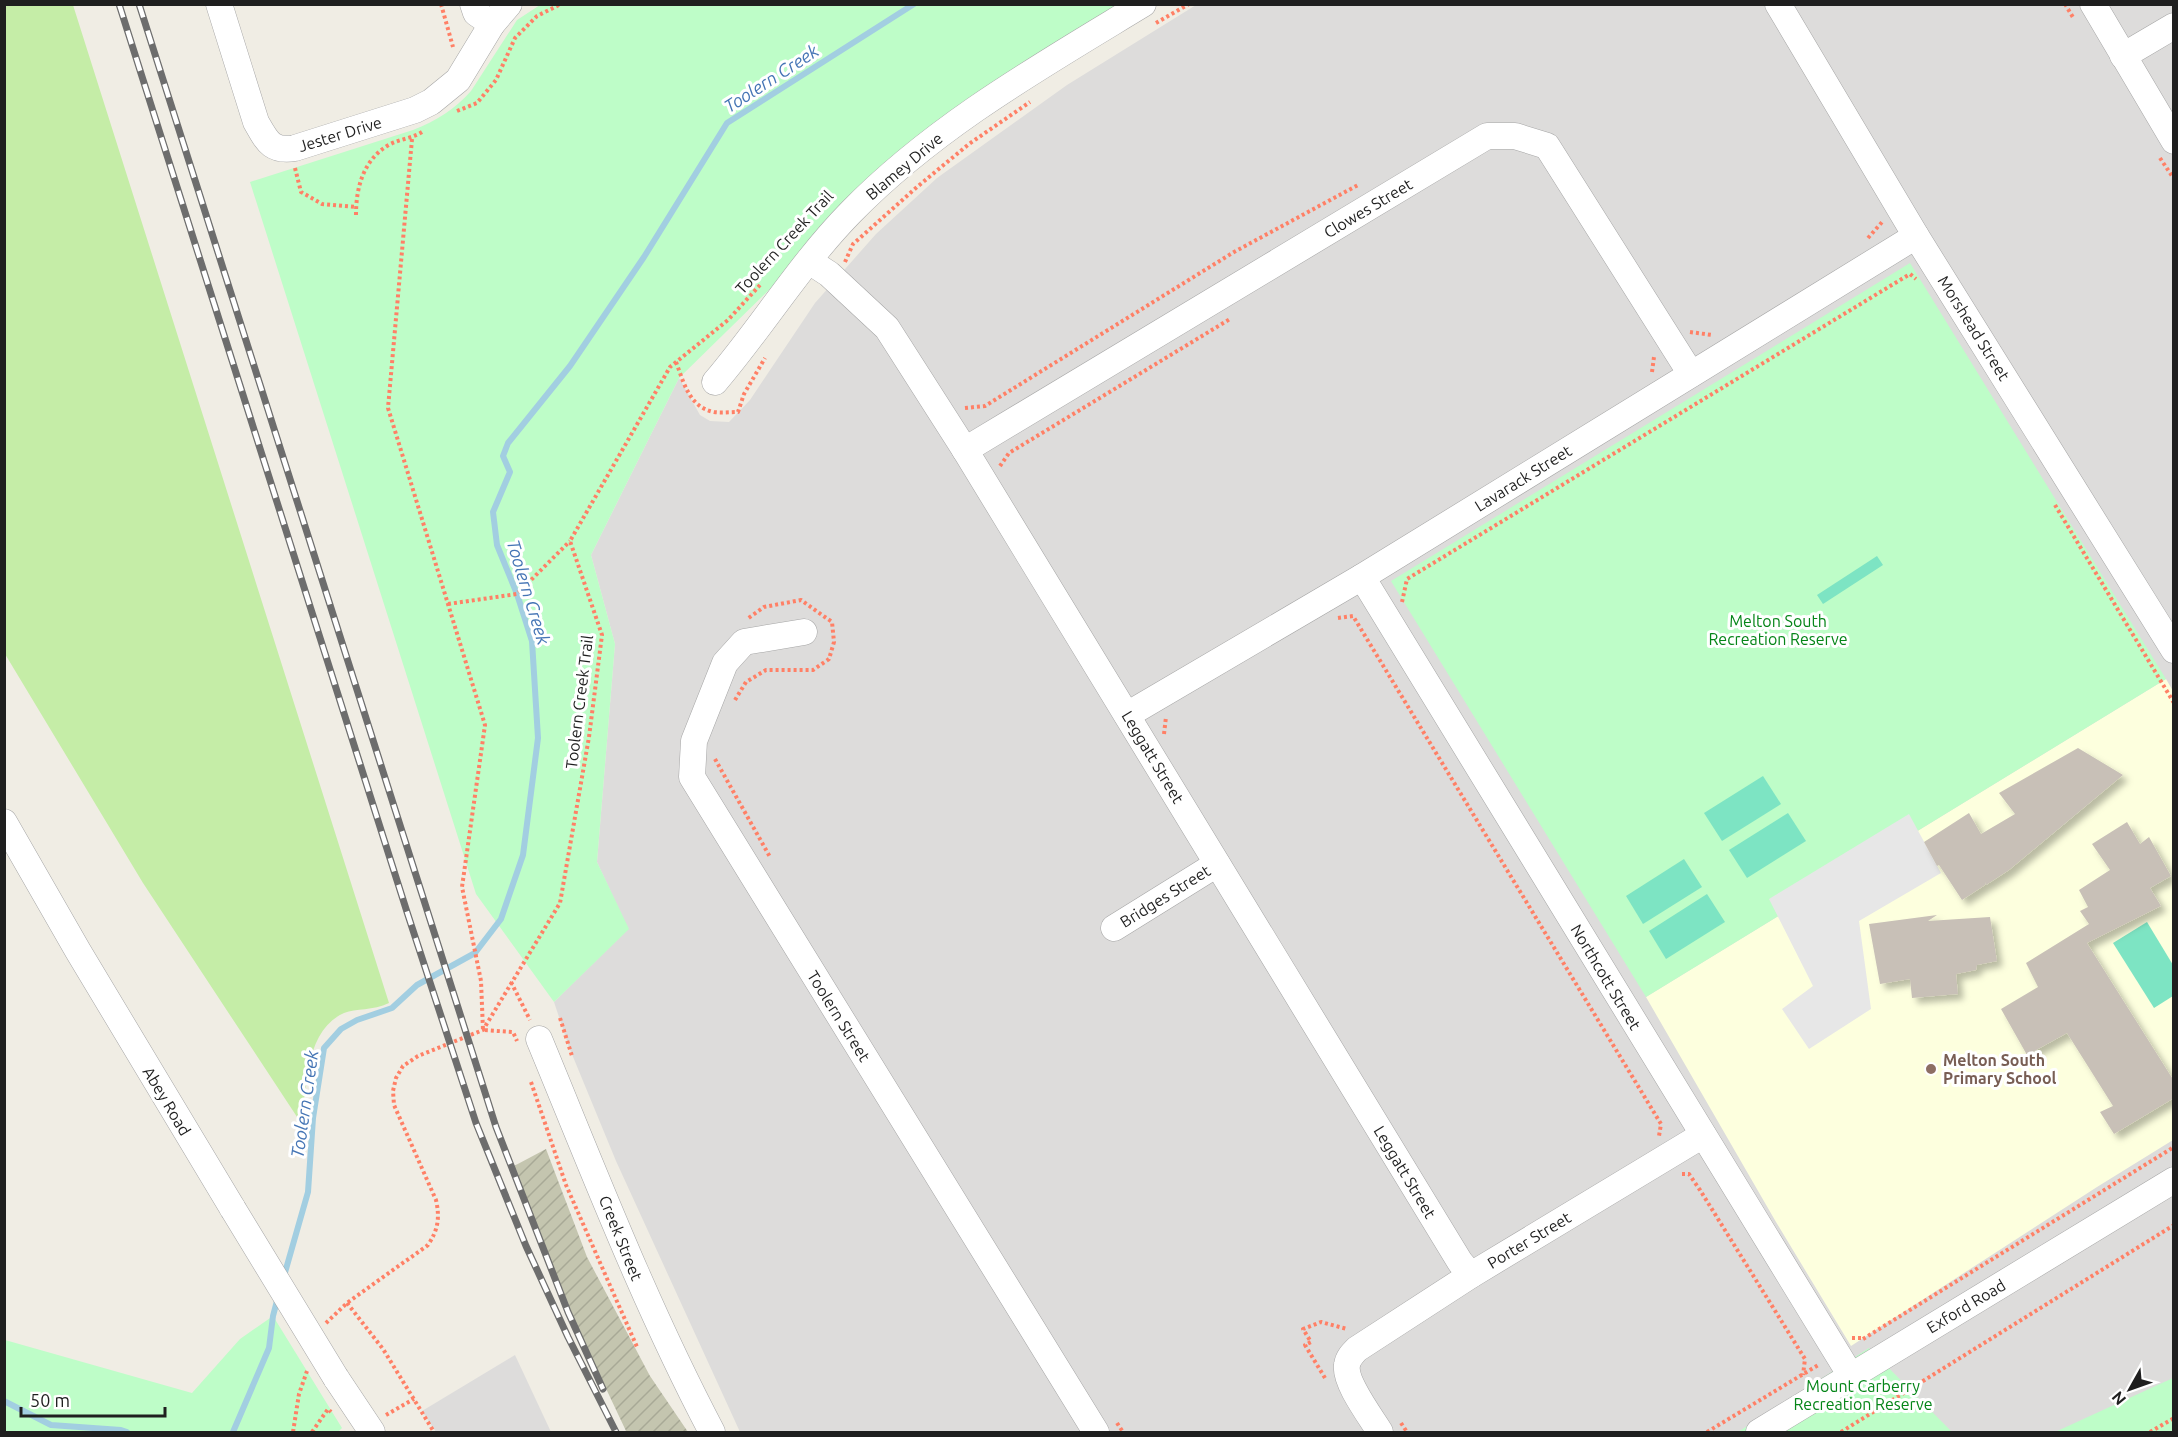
<svg xmlns="http://www.w3.org/2000/svg" width="2178" height="1437" font-family="Ubuntu,sans-serif">
  <defs>
    <pattern id="construction-furrows" width="10" height="10" patternUnits="userSpaceOnUse" patternTransform="scale(1.5)"><rect width="10" height="10" fill="#c4c5af"/><path d="M-1 1l2-2M0 10L10 0M9 11l2-2" fill="none" stroke="#a8a996"/></pattern>
    <filter id="shadow"><feDropShadow dx="5.5" dy="5.5" stdDeviation="3" flood-color="#0004"/></filter>
  </defs>
  <rect width="100%" height="100%" fill="#f0ede4"/>
  <g fill="#dddcdb">
    <polygon points="1196,5 2173,5 2173,1432 740,1432 616,1161 569,1047 554,1002 628,929 597,862 615,644 591,555 679,378 700,415 710,421 729,422 750,400 815,303 876,234 937,178 1067,85"/>
    <polygon points="515,1355 551,1432 436,1432 422,1411"/>
  </g>
  <polygon fill="#fdffde" points="2166,679 2173,691 2173,1140 2097,1187 1851,1346 1776,1222 1646,997"/>
  <polygon fill="url(#construction-furrows)" points="546,1149 587,1257 650,1376 688,1432 627,1432 626,1431 577,1327 514,1166"/>
  <path fill="#c5eda7" d="M5 4 73 5 389 1003C373 1011 356 1008 344 1013 305 1030 305 1091 303 1126L143 883 5 654Z"/>
  <g fill="#befdc8">
    <path d="M540 5H1128L876 173 772 287 679 378 591 555 615 644 597 862 629 929 554 1002 476 894 250 182 413 130C436 121 455 109 471 91L517 20Z"/>
    <polygon points="1910,263 2166,679 1646,997 1391,581"/>
    <polygon points="273,1316 342,1428 338,1432 5,1432 5,1340 192,1393 240,1339"/>
    <polygon points="1869,1348 1952,1432 1738,1432"/>
    <polygon points="2173,1378 2173,1432 2055,1432"/>
  </g>
  <g fill="#7de4c3">
    <polygon points="1877,556 1883,565 1823,604 1817,595"/>
    <polygon points="1763,776 1781,804 1722,841 1704,813"/>
    <polygon points="1788,813 1806,841 1747,878 1729,850"/>
    <polygon points="1684,859 1702,887 1643,924 1626,896"/>
    <polygon points="1707,894 1725,922 1666,959 1649,931"/>
    <polygon points="2147,922 2173,965 2173,996 2154,1008 2113,943"/>
  </g>
  <polygon fill="#e7e7e7" points="1909,814 1941,873 1859,921 1871,1009 1809,1049 1782,1009 1813,986 1769,899"/>
  <g fill="none" stroke-linecap="round" stroke-linejoin="round">
    <g stroke="#a2cee1" stroke-width="6">
      <polyline points="284,1276 308,1192 313,1118 324,1048 341,1029 357,1020 392,1008 417,985 475,953 501,919 523,855 538,738 532,641 517,594 497,545 493,512 510,472 503,456 508,443 570,366 644,257 727,123 914,4"/>
      <polyline points="4,1401 51,1425 121,1430 127,1432"/>
      <polyline points="233,1432 269,1348 273,1316 278,1297"/>
    </g>
  </g>
  <g fill="#c8c0b7" filter="url(#shadow)">
    <polygon points="2078,748 2123,775 2009,870 1986,885 1985,882 1985,885 1962,900 1939,865 1937,866 1924,842 1969,813 1981,834 2015,814 1999,793"/>
    <polygon points="2127,822 2140,844 2149,837 2171,876 2150,888 2161,906 2087,943 2174,1081 2174,1098 2114,1134 2100,1112 2113,1106 2067,1033 2027,1055 2001,1009 2038,987 2026,963 2089,924 2080,911 2088,907 2079,890 2110,870 2092,844"/>
    <polygon points="1937,915 1928,921 1990,917 1997,961 1977,965 1976,970 1956,974 1958,994 1912,998 1910,979 1880,984 1869,924"/>
  </g>
  <g fill="none" stroke-linecap="round" stroke-linejoin="round">
    <g stroke="#a6a6a6" stroke-width="27">
      <g id="minor">
        <path d="M219 4 256 122C267 141 271 152 295 148L415 110 431 102 458 80 492 24 509 4"/>
        <polyline points="473,4 476,13 492,24"/>
        <polyline points="1778,4 1916,236 2174,650"/>
        <polyline points="2093,4 2174,141"/>
        <polyline points="2123,56 2174,26"/>
        <polyline points="809,261 829,274 887,328 965,450 1460,1262 1471,1275"/>
        <path d="M715 382C762 327 800 264 851 212 935 126 1041 66 1143 4"/>
        <polyline points="965,450 1487,136 1515,136 1547,146 1691,374"/>
        <polyline points="1362,577 1851,1376"/>
        <polyline points="804,632 744,642 725,663 694,741 692,777 1096,1432"/>
        <polyline points="1127,715 1362,577 1916,236"/>
        <polyline points="4,822 78,951 233,1209"/>
        <polyline points="1114,928 1217,864"/>
        <path d="M539 1039C594 1172 645 1305 712 1432"/>
        <polyline points="336,1378 372,1432"/>
        <path d="M1380 1432C1371 1417 1344 1382 1347 1365 1348 1358 1352 1354 1357 1349L1471 1275 1703 1135"/>
        <polyline points="1759,1432 2174,1180"/>
      </g>
    </g>
    <g stroke="#ff8066" stroke-width="4" stroke-dasharray="3 3" stroke-linecap="butt">
      <polyline points="441,4 453,47"/>
      <polyline points="2065,4 2074,19"/>
      <polyline points="1156,23 1189,4"/>
      <polyline points="457,111 477,103 496,80 515,38 537,16 561,4"/>
      <polyline points="412,139 388,408 485,725 462,887 481,981 483,1030 513,1032 517,1041"/>
      <polyline points="2160,158 2174,179"/>
      <polyline points="295,168 301,192 322,204 356,207"/>
      <path d="M356 215C356 188 363 161 387 146 398 139 411 139 422 132"/>
      <polyline points="1868,238 1883,221"/>
      <polyline points="845,262 853,244 917,187 969,144 1030,102"/>
      <polyline points="1690,332 1712,335"/>
      <path d="M676 362C684 383 689 407 714 412 722 413 730 412 738 412L744 394 765 358"/>
      <polyline points="1652,372 1654,357"/>
      <polyline points="965,408 985,406 1234,252 1358,185"/>
      <polyline points="1000,466 1009,453 1230,319"/>
      <polyline points="2055,505 2174,703"/>
      <polyline points="1402,602 1407,579 1910,274 1916,279"/>
      <polyline points="448,604 517,594 570,541"/>
      <polyline points="1338,618 1353,616 1661,1124 1659,1136"/>
      <polyline points="735,700 746,682 766,670 813,670 829,659 834,642 832,622 801,600 764,607 747,619"/>
      <polyline points="1164,734 1166,717"/>
      <polyline points="715,759 770,857"/>
      <polyline points="511,982 530,1020"/>
      <polyline points="560,1018 572,1056"/>
      <polyline points="531,1082 566,1185 637,1347"/>
      <polyline points="1682,1174 1689,1174 1700,1190 1805,1359 1803,1375"/>
      <polyline points="347,1303 383,1349 434,1432"/>
      <path d="M326 1323 347 1303 428 1245C438 1230 440 1218 436 1200L394 1105 393 1091 396 1078 403 1066 418 1056 483 1030 560 903 589 737 602 635 570 541 670 367 728 320 760 285"/>
      <polyline points="1852,1338 1863,1338"/>
      <polyline points="1863,1339 2174,1147"/>
      <polyline points="1325,1378 1305,1345 1311,1342 1303,1329 1321,1322 1347,1329"/>
      <polyline points="386,1415 414,1399"/>
      <polyline points="1117,1423 1123,1432"/>
      <polyline points="1401,1423 1407,1432"/>
      <polyline points="293,1432 299,1394 307,1371"/>
      <polyline points="312,1432 328,1409 331,1412"/>
      <polyline points="1707,1432 1820,1364"/>
      <polyline points="1841,1432 2174,1225"/>
      <polyline points="2150,1432 2174,1418"/>
    </g>
    <use href="#minor" stroke="#fff" stroke-width="26"/>
    <g stroke="#6d6d6d" stroke-width="7">
      <g id="rail">
        <polyline points="119,4 407,912 476,1123 526,1246 568,1337 616,1432"/>
        <polyline points="139,4 496,1127 568,1312 603,1389"/>
      </g>
    </g>
    <use href="#rail" stroke="#fff" stroke-width="4.5" stroke-dasharray="14" stroke-linecap="butt"/>
    <g stroke="#a6a6a6" stroke-width="27" stroke-linecap="butt">
      <polyline id="minor-bridge" points="233,1209 336,1378"/>
    </g>
    <use href="#minor-bridge" stroke="#fff" stroke-width="26"/>
  </g>
  <circle fill="#8d6e63" stroke="#fff" stroke-width="2" cx="1931" cy="1069" r="6"/>
  <g text-anchor="middle" dominant-baseline="central" stroke-width="6" stroke-linejoin="round" paint-order="stroke">
    <g font-size="16" fill="#1f1f1f" stroke="#fff">
      <text transform="translate(340 134) rotate(-17)">Jester Drive</text>
      <text transform="translate(904 166) rotate(-40)">Blamey Drive</text>
      <text transform="translate(1368 208) rotate(-31)">Clowes Street</text>
      <text transform="translate(784 242) rotate(-47)">Toolern Creek Trail</text>
      <text transform="translate(1974 328) rotate(58)">Morshead Street</text>
      <text transform="translate(1523 478) rotate(-32)">Lavarack Street</text>
      <text transform="translate(579 702) rotate(-83)">Toolern Creek Trail</text>
      <text transform="translate(1153 757) rotate(59)">Leggatt Street</text>
      <text transform="translate(1165 896) rotate(-32)">Bridges Street</text>
      <text transform="translate(1606 977) rotate(59)">Northcott Street</text>
      <text transform="translate(839 1016) rotate(58)">Toolern Street</text>
      <text transform="translate(167 1101) rotate(59)">Abey Road</text>
      <text transform="translate(1405 1172) rotate(59)">Leggatt Street</text>
      <text transform="translate(621 1238) rotate(68)">Creek Street</text>
      <text transform="translate(1529 1240) rotate(-31)">Porter Street</text>
      <text transform="translate(1966 1306) rotate(-31)">Exford Road</text>
    </g>
    <g font-size="16" fill="#058518" stroke="#fff">
      <text x="1778" y="621">Melton South<tspan x="1778" dy="18">Recreation Reserve</tspan></text>
      <text x="1863" y="1386">Mount Carberry<tspan x="1863" dy="18">Recreation Reserve</tspan></text>
    </g>
    <g font-size="16" font-weight="bold" fill="#785e54" stroke="#fff" text-anchor="start">
      <text x="1943" y="1060">Melton South<tspan x="1943" dy="18">Primary School</tspan></text>
    </g>
    <g font-size="18" font-style="italic" fill="#4575b5" stroke="#fff">
      <text transform="translate(771 78) rotate(-33)">Toolern Creek</text>
      <text transform="translate(529 592) rotate(73)">Toolern Creek</text>
      <text transform="translate(304 1104) rotate(-82)">Toolern Creek</text>
    </g>
  </g>
  <rect width="2178" height="1437" fill="none" stroke="#1f1f1f" stroke-width="12"/>
  <g transform="translate(2130 1389) rotate(230)" stroke="#ffffff" stroke-width="4.5" paint-order="stroke">
  <path d="M0-4.5L10 22L0 15L-10 22Z" fill="#1f1f1f"/>
  <text y="-9" font-size="16" font-weight="bold" text-anchor="middle" fill="#1f1f1f">N</text>
  </g>
  <path d="M21 1407v9h144v-9" fill="none" stroke="#1f1f1f" stroke-width="3"/>
  <text x="30" y="1407" font-size="18" fill="#1f1f1f" stroke="#ffffff" stroke-width="4.5" paint-order="stroke">50 m</text>
</svg>
